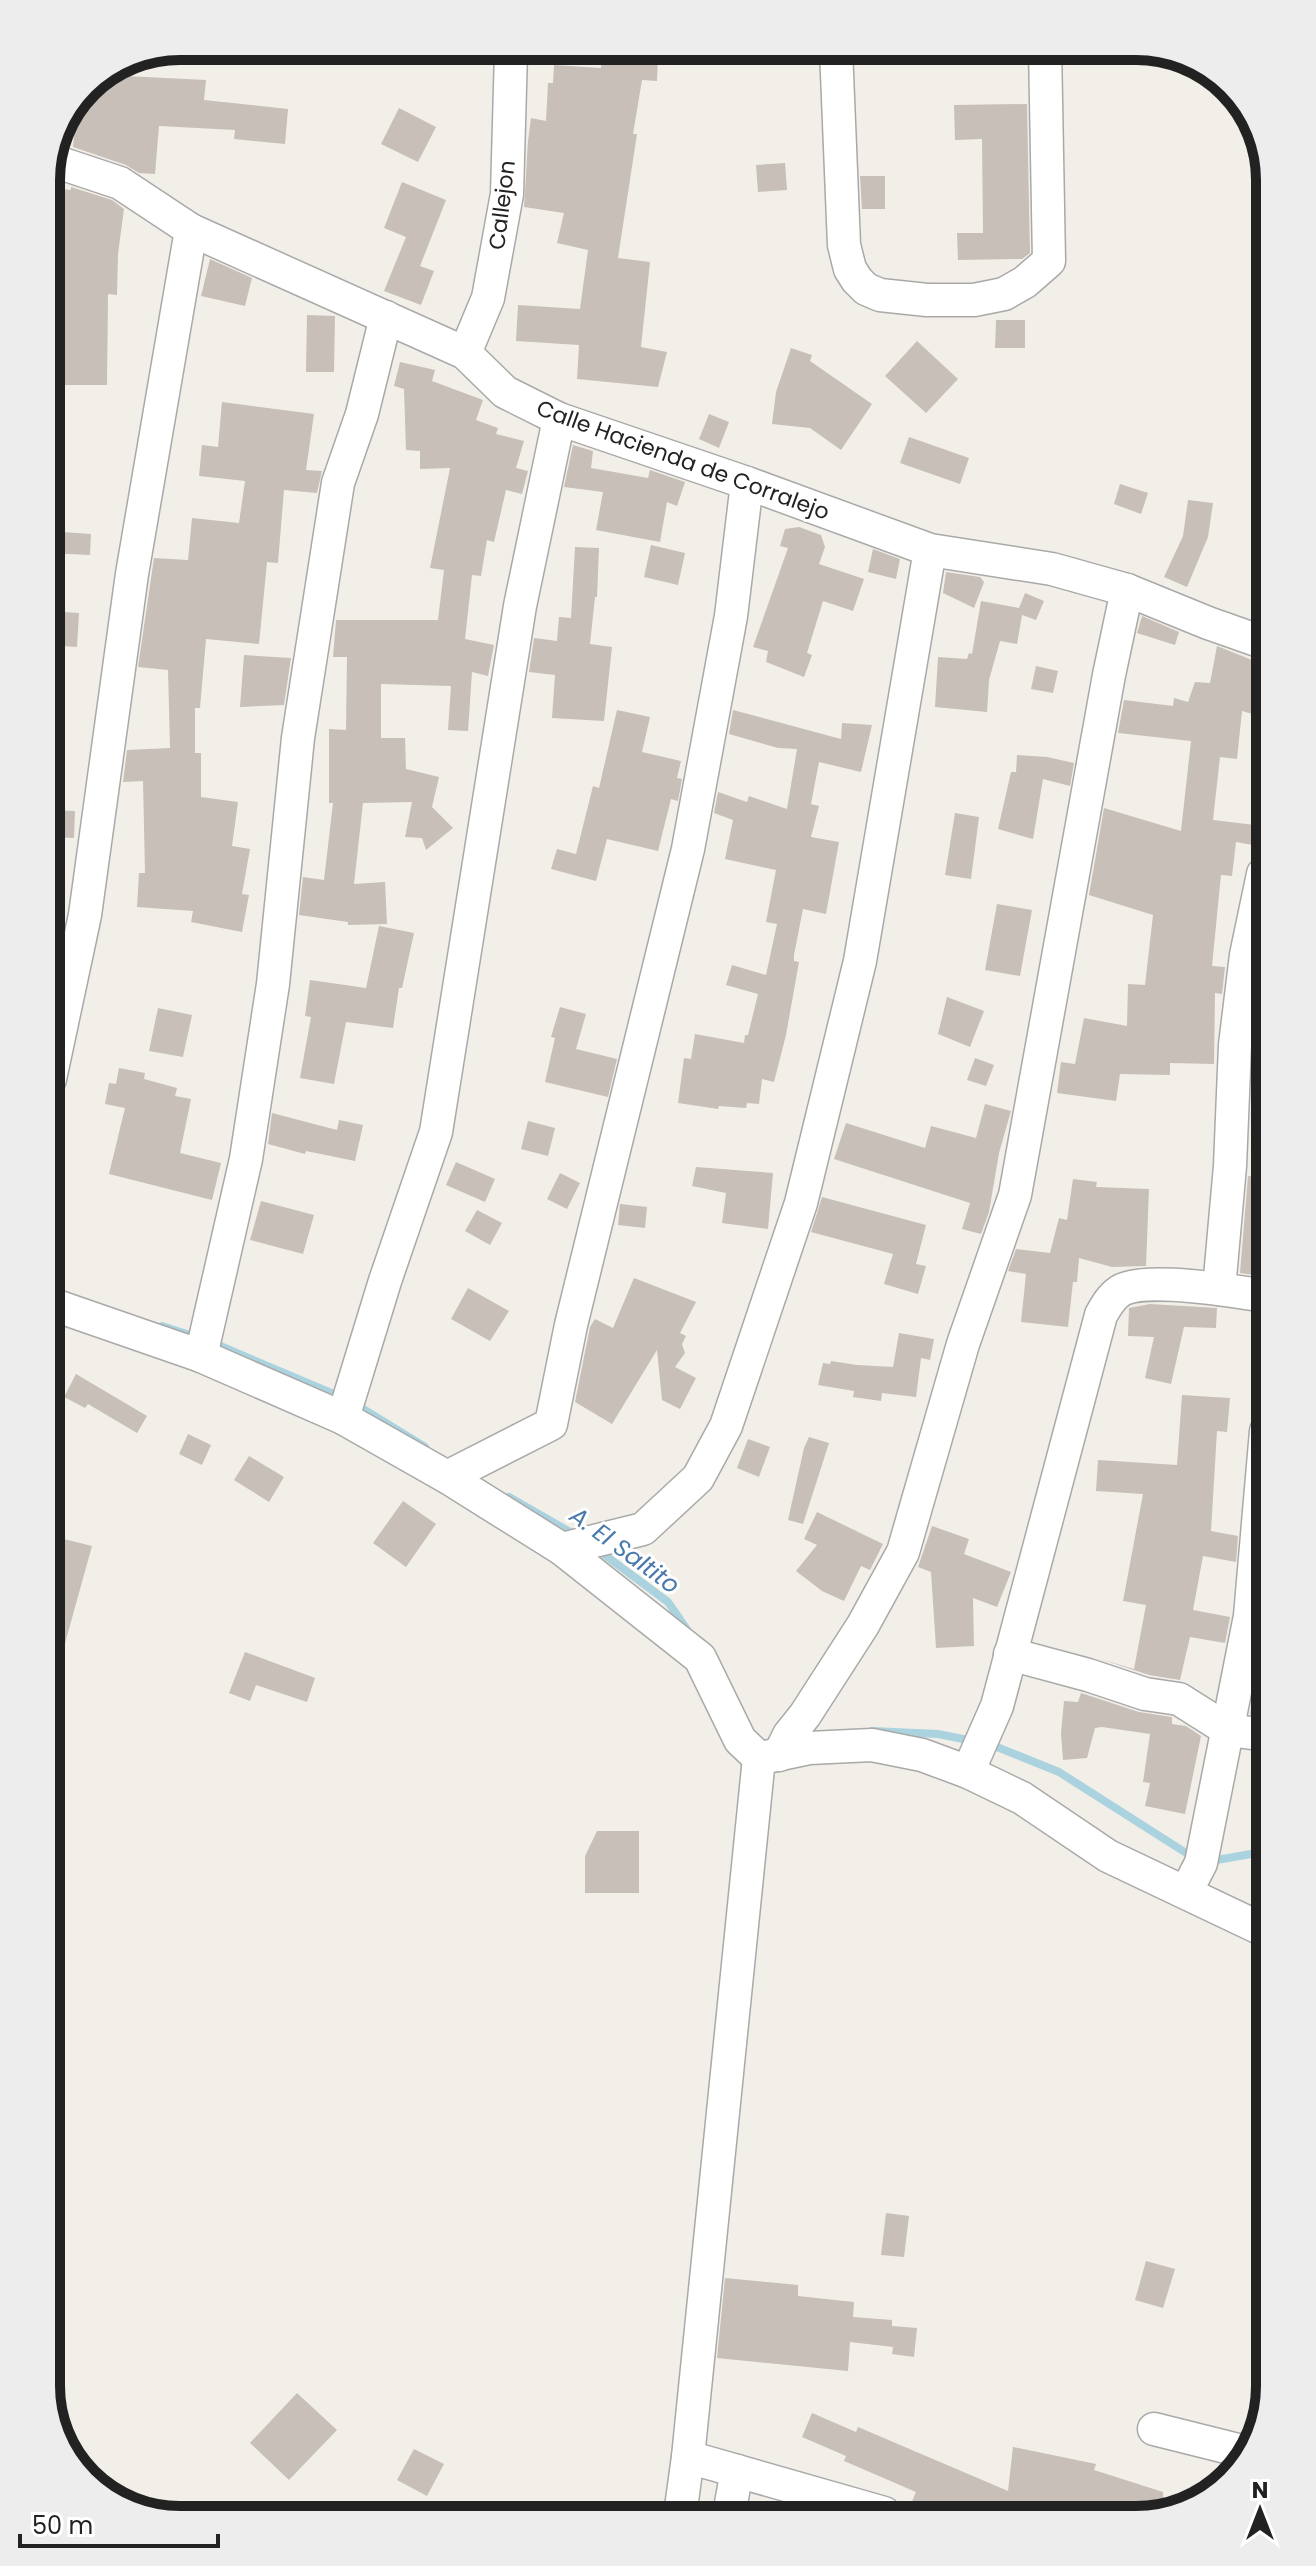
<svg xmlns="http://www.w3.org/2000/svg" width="1316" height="2566" font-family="Poppins,sans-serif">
  <rect width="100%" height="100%" fill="#f2efe9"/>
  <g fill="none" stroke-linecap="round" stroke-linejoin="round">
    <g stroke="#aad3df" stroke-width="8">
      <polyline points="162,1326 199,1338"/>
      <polyline points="211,1342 343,1398"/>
      <polyline points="355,1404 425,1447"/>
      <polyline points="509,1497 577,1536"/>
      <polyline points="598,1550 668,1602 688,1631"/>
      <polyline points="872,1731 938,1734 973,1741"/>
      <polyline points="987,1743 1059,1772 1194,1858"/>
      <polyline points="1211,1861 1268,1851"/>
    </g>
  </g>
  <g fill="#c7bfb8">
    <polygon points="602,52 658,55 657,81 642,80 633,134 637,134 618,258 650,262 641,347 667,352 658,387 577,379 579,345 516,341 518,305 580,309 588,250 557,243 564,213 524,207 528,141 531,118 546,121 548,83 553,83 554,65 601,68"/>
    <polygon points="106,71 126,72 125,76 206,80 204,100 288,109 285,144 234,139 235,130 159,126 155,174 139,173 126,165 73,147 74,135 63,135 85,85"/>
    <polygon points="1027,104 1030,253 1022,259 958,260 957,233 983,233 982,139 955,140 954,105"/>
    <polygon points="399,108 436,127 418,162 381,144"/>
    <polygon points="785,163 787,190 758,192 756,165"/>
    <polygon points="860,176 885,176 885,209 862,209"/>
    <polygon points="402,182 446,200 420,266 434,271 421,305 384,291 406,237 384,228"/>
    <polygon points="46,187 71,190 71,187 112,200 124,209 118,254 117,295 108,294 107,385 63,385 63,366 47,366"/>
    <polygon points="210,259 252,278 245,306 201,296"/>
    <polygon points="307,315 335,316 334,372 306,372"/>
    <polygon points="996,320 1025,320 1025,348 995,348"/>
    <polygon points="917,341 958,379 926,413 885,376"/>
    <polygon points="791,348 812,355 810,361 872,404 841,450 810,428 772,424 776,392"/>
    <polygon points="400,362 435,370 432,381 483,400 476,420 498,428 496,434 524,441 516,468 528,471 522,494 506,490 494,542 487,540 481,576 472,575 465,639 494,645 488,676 472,672 468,731 448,730 451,686 381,684 381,738 405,738 406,769 439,777 432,807 453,828 426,850 422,838 405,837 412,802 363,803 354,884 385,882 387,924 348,925 348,922 299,915 303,877 324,880 333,803 329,803 329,729 346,730 347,657 333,657 336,620 438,620 444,570 430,568 450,468 420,469 420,451 406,450 404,389 394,386"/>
    <polygon points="222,402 314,414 306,470 322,471 317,493 284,490 278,563 267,562 259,644 206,639 200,708 195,708 195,753 201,753 201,797 238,802 232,846 250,849 242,894 249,895 242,932 191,922 193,911 137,907 139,873 145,873 143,781 123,782 127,750 170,748 168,670 138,667 154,558 188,560 192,518 239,523 245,481 199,476 202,445 218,447"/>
    <polygon points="709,414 729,422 719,448 699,439"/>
    <polygon points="909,437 969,458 960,484 900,463"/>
    <polygon points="573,445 593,451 591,468 648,478 650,470 685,482 677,506 667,502 660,542 596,530 603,492 564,487"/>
    <polygon points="1120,484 1148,493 1141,514 1114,504"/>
    <polygon points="1188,500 1213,503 1208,537 1187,587 1164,577 1183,536"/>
    <polygon points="799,527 821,535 825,547 819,564 864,579 853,611 823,601 807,653 812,655 804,677 766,662 768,651 753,647 788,548 780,546 785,529"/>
    <polygon points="49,531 91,534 90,555 48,553"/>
    <polygon points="651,545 685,553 678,585 644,577"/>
    <polygon points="575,547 599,548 597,597 595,597 590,644 612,647 604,721 552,718 555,675 529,672 534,638 557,641 559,617 571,618"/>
    <polygon points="873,549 900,559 896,579 868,572"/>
    <polygon points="946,572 980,577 984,582 974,608 943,593"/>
    <polygon points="1025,593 1044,601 1036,620 1022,615 1017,644 1000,641 989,680 987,712 935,707 938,657 967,659 969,653 972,654 981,601 1019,608"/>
    <polygon points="48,611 79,613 77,647 48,645"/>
    <polygon points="1142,616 1179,632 1175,645 1137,633"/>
    <polygon points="1217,646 1262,664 1263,717 1242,711 1237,759 1220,757 1213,820 1255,825 1253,845 1236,842 1232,876 1221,875 1212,966 1225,967 1222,994 1215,993 1214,1064 1170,1063 1170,1075 1120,1074 1116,1101 1057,1093 1061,1062 1075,1064 1084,1018 1127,1026 1128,984 1145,985 1153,915 1089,895 1104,808 1181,831 1191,741 1118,733 1124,700 1173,706 1174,698 1188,702 1195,682 1210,683"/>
    <polygon points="244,655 291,658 284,705 240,707"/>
    <polygon points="1036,666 1058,671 1053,693 1031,689"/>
    <polygon points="617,710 650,717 642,752 681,761 677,778 682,779 678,801 671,799 658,851 607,839 596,881 551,869 557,849 576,854 593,786 599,788"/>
    <polygon points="733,710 841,739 842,723 872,725 861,772 819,762 811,804 819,806 811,837 839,842 826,914 803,909 794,955 794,961 799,962 786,1035 774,1082 762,1079 759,1104 747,1103 746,1108 719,1106 718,1109 678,1103 684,1058 691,1059 695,1034 744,1043 745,1035 748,1035 758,994 726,985 732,965 766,975 777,924 766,922 776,870 725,859 733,820 714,813 718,792 747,802 749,796 787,809 797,749 778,748 729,734"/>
    <polygon points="1017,755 1047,757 1074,763 1070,786 1043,779 1033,839 998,829 1011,772 1016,772"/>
    <polygon points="49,810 75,811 74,838 49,837"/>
    <polygon points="955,813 979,817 971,879 945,875"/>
    <polygon points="997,904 1032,910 1020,976 985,970"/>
    <polygon points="379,926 414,933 402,988 399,988 393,1028 346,1022 334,1084 300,1078 311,1017 305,1016 310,980 366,988"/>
    <polygon points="947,997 984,1011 970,1047 938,1034"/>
    <polygon points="560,1007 586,1014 576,1049 617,1059 608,1097 545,1082 555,1038 551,1037"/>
    <polygon points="158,1008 192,1015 183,1057 149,1051"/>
    <polygon points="975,1058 994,1065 986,1086 967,1080"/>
    <polygon points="119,1068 145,1073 144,1079 177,1088 175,1096 191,1099 180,1153 221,1163 212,1200 109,1174 125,1108 105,1104 109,1083 116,1084"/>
    <polygon points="985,1104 1011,1111 999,1153 989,1212 981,1234 962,1229 970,1203 834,1159 846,1123 925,1148 931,1126 976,1138"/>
    <polygon points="272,1113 337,1130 339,1120 363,1125 355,1161 306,1151 305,1154 268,1144"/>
    <polygon points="528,1121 555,1128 548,1156 521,1149"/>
    <polygon points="456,1162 495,1179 485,1202 446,1185"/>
    <polygon points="696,1167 773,1173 768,1229 722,1223 726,1193 692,1186"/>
    <polygon points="560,1173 580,1183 567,1209 547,1199"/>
    <polygon points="1248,1176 1265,1178 1261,1276 1240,1273"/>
    <polygon points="1073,1179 1097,1182 1096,1187 1149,1189 1146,1266 1112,1267 1079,1258 1077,1282 1073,1282 1068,1327 1021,1322 1026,1274 1008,1271 1016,1249 1050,1253 1059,1218 1067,1220"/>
    <polygon points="822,1197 926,1225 916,1264 926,1266 918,1294 884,1284 893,1254 811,1232"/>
    <polygon points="261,1201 314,1215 303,1254 250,1240"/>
    <polygon points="620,1204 647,1207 645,1228 618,1225"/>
    <polygon points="477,1210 502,1223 490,1245 465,1231"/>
    <polygon points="634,1278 696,1302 680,1333 686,1336 682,1344 685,1353 675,1367 696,1378 680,1409 662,1400 657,1350 612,1424 575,1402 590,1327 595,1319 613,1328"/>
    <polygon points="468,1288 509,1311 490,1341 451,1319"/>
    <polygon points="1150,1304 1217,1308 1216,1328 1184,1327 1171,1384 1145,1378 1154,1337 1128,1336 1129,1308"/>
    <polygon points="899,1333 934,1339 930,1360 921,1358 916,1397 882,1393 881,1401 853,1397 854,1391 818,1385 823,1363 830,1364 831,1361 857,1365 893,1367"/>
    <polygon points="76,1374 147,1416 137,1433 88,1404 85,1408 64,1397"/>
    <polygon points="1182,1395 1230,1398 1227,1432 1217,1431 1211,1531 1238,1536 1236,1562 1203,1556 1193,1610 1230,1617 1225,1643 1190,1637 1180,1680 1149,1675 1097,1658 1134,1669 1146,1605 1123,1601 1143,1494 1096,1491 1098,1460 1177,1465"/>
    <polygon points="188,1434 211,1445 202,1465 179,1454"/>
    <polygon points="809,1437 829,1443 803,1524 788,1520 804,1448"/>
    <polygon points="748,1439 770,1447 759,1477 737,1468"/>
    <polygon points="249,1456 284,1477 269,1502 234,1480"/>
    <polygon points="403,1501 436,1524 406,1567 373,1543"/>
    <polygon points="817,1512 883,1544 870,1570 861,1566 844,1601 822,1591 796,1571 817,1545 804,1539"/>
    <polygon points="932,1526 969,1539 964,1554 1011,1572 997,1607 973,1598 974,1646 936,1648 931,1572 918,1567"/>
    <polygon points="52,1536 92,1546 59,1665 53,1664"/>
    <polygon points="1267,1630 1267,1716 1250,1714"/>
    <polygon points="245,1652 315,1678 307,1702 256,1685 250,1701 229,1693"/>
    <polygon points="1081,1693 1139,1712 1172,1717 1172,1724 1186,1726 1201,1736 1185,1814 1145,1806 1150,1783 1143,1782 1150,1734 1102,1727 1095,1728 1087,1758 1063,1760 1061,1733 1064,1701 1078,1702"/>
    <polygon points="597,1831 639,1831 639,1893 585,1893 585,1856"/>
    <polygon points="886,2213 909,2216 904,2257 881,2255"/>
    <polygon points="1146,2261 1175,2269 1163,2308 1135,2300"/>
    <polygon points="725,2278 798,2285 798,2296 854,2302 853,2317 892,2320 892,2326 917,2328 914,2357 892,2354 893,2347 850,2342 848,2371 717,2358"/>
    <polygon points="297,2393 337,2430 289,2480 250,2443"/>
    <polygon points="812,2413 856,2432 858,2427 1008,2491 1013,2447 1096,2464 1094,2470 1163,2492 1164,2510 907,2513 916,2492 844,2461 846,2456 802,2437"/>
    <polygon points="414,2449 444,2464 427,2496 397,2480"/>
  </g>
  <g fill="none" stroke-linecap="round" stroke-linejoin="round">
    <g stroke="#a9a9a9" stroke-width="35">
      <g id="minor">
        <polyline points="836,49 844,245 850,269 857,280 866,289 880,295 927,300 974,300 1004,294 1025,282 1049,261 1045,47"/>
        <polyline points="51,160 120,183 191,230 465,353 505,392 559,419 747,483 930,550 1052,569 1127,590 1208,623 1262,642"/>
        <polyline points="465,353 488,298 507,194 511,52"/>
        <polyline points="50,1079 85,915 132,574 191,230"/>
        <polyline points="1219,1289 1230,1166 1235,1045 1246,955 1263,874"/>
        <polyline points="51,1304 201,1356 343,1418 447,1477 562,1549 700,1658 740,1740 759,1758"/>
        <polyline points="201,1356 246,1159 273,984 298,738 338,483 362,414 386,317"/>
        <polyline points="343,1418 385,1281 436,1132 520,606 559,419"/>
        <polyline points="447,1477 551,1424 571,1325 688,849 731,616 747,483"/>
        <polyline points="562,1549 643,1529 698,1478 726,1426 801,1203 860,961 930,550"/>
        <polyline points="1010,1654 1088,1675 1145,1694 1179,1699 1228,1730 1267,1735"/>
        <polyline points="779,1755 789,1735 805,1715 863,1625 903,1552 963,1344 1015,1195 1109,675 1127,590"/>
        <polyline points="766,1757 809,1748 872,1745 922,1755 968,1772 1022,1798 1108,1856 1268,1932"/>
        <path d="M968 1772 997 1706 1101 1315C1106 1306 1111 1297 1120 1291 1144 1276 1235 1291 1265 1296"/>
        <polyline points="1186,1892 1201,1863 1250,1616 1266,1431"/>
        <polyline points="1154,2429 1250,2453"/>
        <polyline points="688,2457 884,2513"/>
        <polyline points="729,2514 737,2471"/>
        <polyline points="680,2515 688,2457 759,1758"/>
      </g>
    </g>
    <use href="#minor" stroke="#fff" stroke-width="32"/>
  </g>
  <g text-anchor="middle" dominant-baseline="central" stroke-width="6" stroke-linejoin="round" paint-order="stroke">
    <g font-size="22" fill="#222" stroke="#fff">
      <text transform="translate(502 205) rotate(-83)">Callejon</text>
      <text transform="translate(683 460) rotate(20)">Calle Hacienda de Corralejo</text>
    </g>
    <g font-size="24" font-style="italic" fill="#4a7aab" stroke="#fff">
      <text transform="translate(625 1550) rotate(36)">A. El Saltito</text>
    </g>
  </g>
  <path d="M0 0H1316V2566H0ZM180 60H1136A120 120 0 0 1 1256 180V2386A120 120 0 0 1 1136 2506H180A120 120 0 0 1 60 2386V180A120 120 0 0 1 180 60Z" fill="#ededed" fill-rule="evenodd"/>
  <path fill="none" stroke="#222" stroke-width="10" d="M180 60H1136A120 120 0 0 1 1256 180V2386A120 120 0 0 1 1136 2506H180A120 120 0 0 1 60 2386V180A120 120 0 0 1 180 60Z"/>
  <g transform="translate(1260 2510)" stroke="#ffffff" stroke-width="6" paint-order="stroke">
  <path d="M0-6L14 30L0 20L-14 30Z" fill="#222222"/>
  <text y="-12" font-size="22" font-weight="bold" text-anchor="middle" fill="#222222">N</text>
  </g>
  <path d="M20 2534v12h198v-12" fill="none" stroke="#222222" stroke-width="4"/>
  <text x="32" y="2534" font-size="24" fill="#222222" stroke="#ffffff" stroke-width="6" paint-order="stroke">50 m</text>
</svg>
